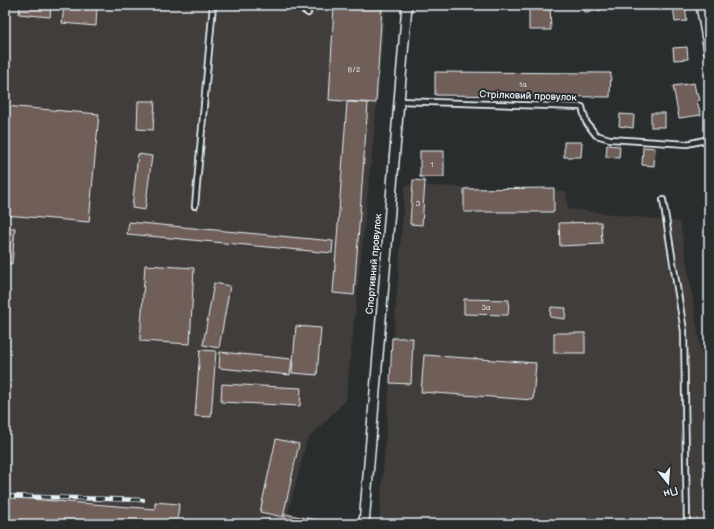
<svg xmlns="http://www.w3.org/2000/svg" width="714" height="529" font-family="'Balsamiq Sans',sans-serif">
  <rect width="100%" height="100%" fill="#2a2d2e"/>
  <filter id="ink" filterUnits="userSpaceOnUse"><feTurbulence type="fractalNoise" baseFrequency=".025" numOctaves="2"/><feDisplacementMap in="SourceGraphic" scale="8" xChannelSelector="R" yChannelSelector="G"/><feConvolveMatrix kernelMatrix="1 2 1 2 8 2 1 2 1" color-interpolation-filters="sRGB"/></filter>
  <g filter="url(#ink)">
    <g fill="#3f3c3b">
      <polygon points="5,5 385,5 377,104 346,400 307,440 288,513 345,524 5,524"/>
      <polygon points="405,185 566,191 568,209 680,222 704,368 709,370 709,524 379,524"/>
    </g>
    <g fill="#705e58" stroke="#e8f1f8">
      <polygon points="20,5 51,5 50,17 19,14"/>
      <polygon points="64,5 97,5 96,26 62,23"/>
      <polygon points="334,5 382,5 376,103 329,100"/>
      <polygon points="529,5 550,5 551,30 529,30"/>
      <polygon points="584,5 600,5 600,11 584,12"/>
      <polygon points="673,5 685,5 687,21 675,22"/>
      <polygon points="687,47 688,59 674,60 673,48"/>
      <polygon points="435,72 611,73 610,97 435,95"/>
      <polygon points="694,83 696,93 698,93 700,100 697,101 701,115 679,118 673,86"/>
      <polygon points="138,101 155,101 153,130 137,129"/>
      <polygon points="347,102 368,103 354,295 333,293"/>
      <polygon points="5,106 99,114 89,222 5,215"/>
      <rect x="651" y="113" width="14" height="14"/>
      <polygon points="620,114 634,115 633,128 619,126"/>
      <polygon points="564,142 582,142 581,157 564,157"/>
      <polygon points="607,145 620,146 619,158 606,157"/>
      <polygon points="643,147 655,148 654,166 642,165"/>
      <rect x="420" y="151" width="24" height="26"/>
      <polygon points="138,154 152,156 145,210 132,208"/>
      <polygon points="705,164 709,164 709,191"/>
      <polygon points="413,180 425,181 422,225 410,224"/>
      <polygon points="554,188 554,212 464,212 464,189"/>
      <polygon points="129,222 333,241 332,253 127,234"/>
      <polygon points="601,222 602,244 560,246 559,223"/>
      <polygon points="5,228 15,228 12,264 5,263"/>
      <polygon points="145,265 194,268 190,344 140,341"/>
      <polygon points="214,283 230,286 219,348 203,345"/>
      <polygon points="5,292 8,293 5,326"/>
      <polygon points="464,299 509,300 508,315 464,314"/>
      <polygon points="551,307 566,308 565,319 550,317"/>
      <polygon points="296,326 321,328 317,375 292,373"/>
      <rect x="554" y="333" width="31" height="20"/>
      <polygon points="392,338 413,338 411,384 390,383"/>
      <polygon points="5,346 8,346 5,379"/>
      <polygon points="200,350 216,351 211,417 195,416"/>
      <polygon points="220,352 292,359 290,375 219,368"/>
      <polygon points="424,355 536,363 533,400 421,392"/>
      <polygon points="222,384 301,388 300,406 221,402"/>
      <polygon points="276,439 299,444 283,517 260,512"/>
      <polygon points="5,497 155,509 155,502 179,504 177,524 34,524 5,522"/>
      <polygon points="285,514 335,524 284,524"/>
    </g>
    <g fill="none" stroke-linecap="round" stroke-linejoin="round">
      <g stroke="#e8f1f8" stroke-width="8">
        <g id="lane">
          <polyline points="296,5 308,13"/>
          <polyline points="399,101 582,107 586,122 596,135 610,139 687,144 709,139"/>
          <polyline points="663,200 684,331 687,524"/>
          <polyline points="195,206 213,5"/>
        </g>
      </g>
      <g stroke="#e8f1f8" stroke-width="12">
        <g id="street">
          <polyline points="701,5 709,51"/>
          <polyline points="364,524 407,5"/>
        </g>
      </g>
      <use href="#lane" stroke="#2a2d2e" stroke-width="4.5"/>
      <use href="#street" stroke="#2a2d2e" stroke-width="9"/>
      <g stroke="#e8f1f8" stroke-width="4.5">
        <polyline id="rail" points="5,496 143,500"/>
      </g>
      <use href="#rail" stroke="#2a2d2e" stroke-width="3" stroke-dasharray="9" stroke-linecap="butt"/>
    </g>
  </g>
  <g text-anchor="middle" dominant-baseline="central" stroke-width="4" stroke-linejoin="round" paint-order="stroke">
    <g font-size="8" fill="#caccd0">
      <text x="354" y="69">8/2</text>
      <text x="523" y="84">1а</text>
      <text x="432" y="164">1</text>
      <text x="418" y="203">3</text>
      <text x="486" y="307">3а</text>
    </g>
    <g font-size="10" fill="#e8f1f8" stroke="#2a2d2e">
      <text transform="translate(528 96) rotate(2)">Стрілковий провулок</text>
      <text transform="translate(374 264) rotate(-85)">Спортивний провулок</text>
    </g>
  </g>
  <rect width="714" height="529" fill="none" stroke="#2a2d2e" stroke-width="20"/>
  <rect x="10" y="10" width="694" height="509" fill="none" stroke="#e8f1f8" stroke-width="1.5" filter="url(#ink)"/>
  <g transform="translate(668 483) rotate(163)" stroke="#2a2d2e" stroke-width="3" paint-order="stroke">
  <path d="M0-3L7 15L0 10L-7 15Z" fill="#e8f1f8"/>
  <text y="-6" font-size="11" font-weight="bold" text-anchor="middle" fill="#e8f1f8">Пн</text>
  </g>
</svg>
